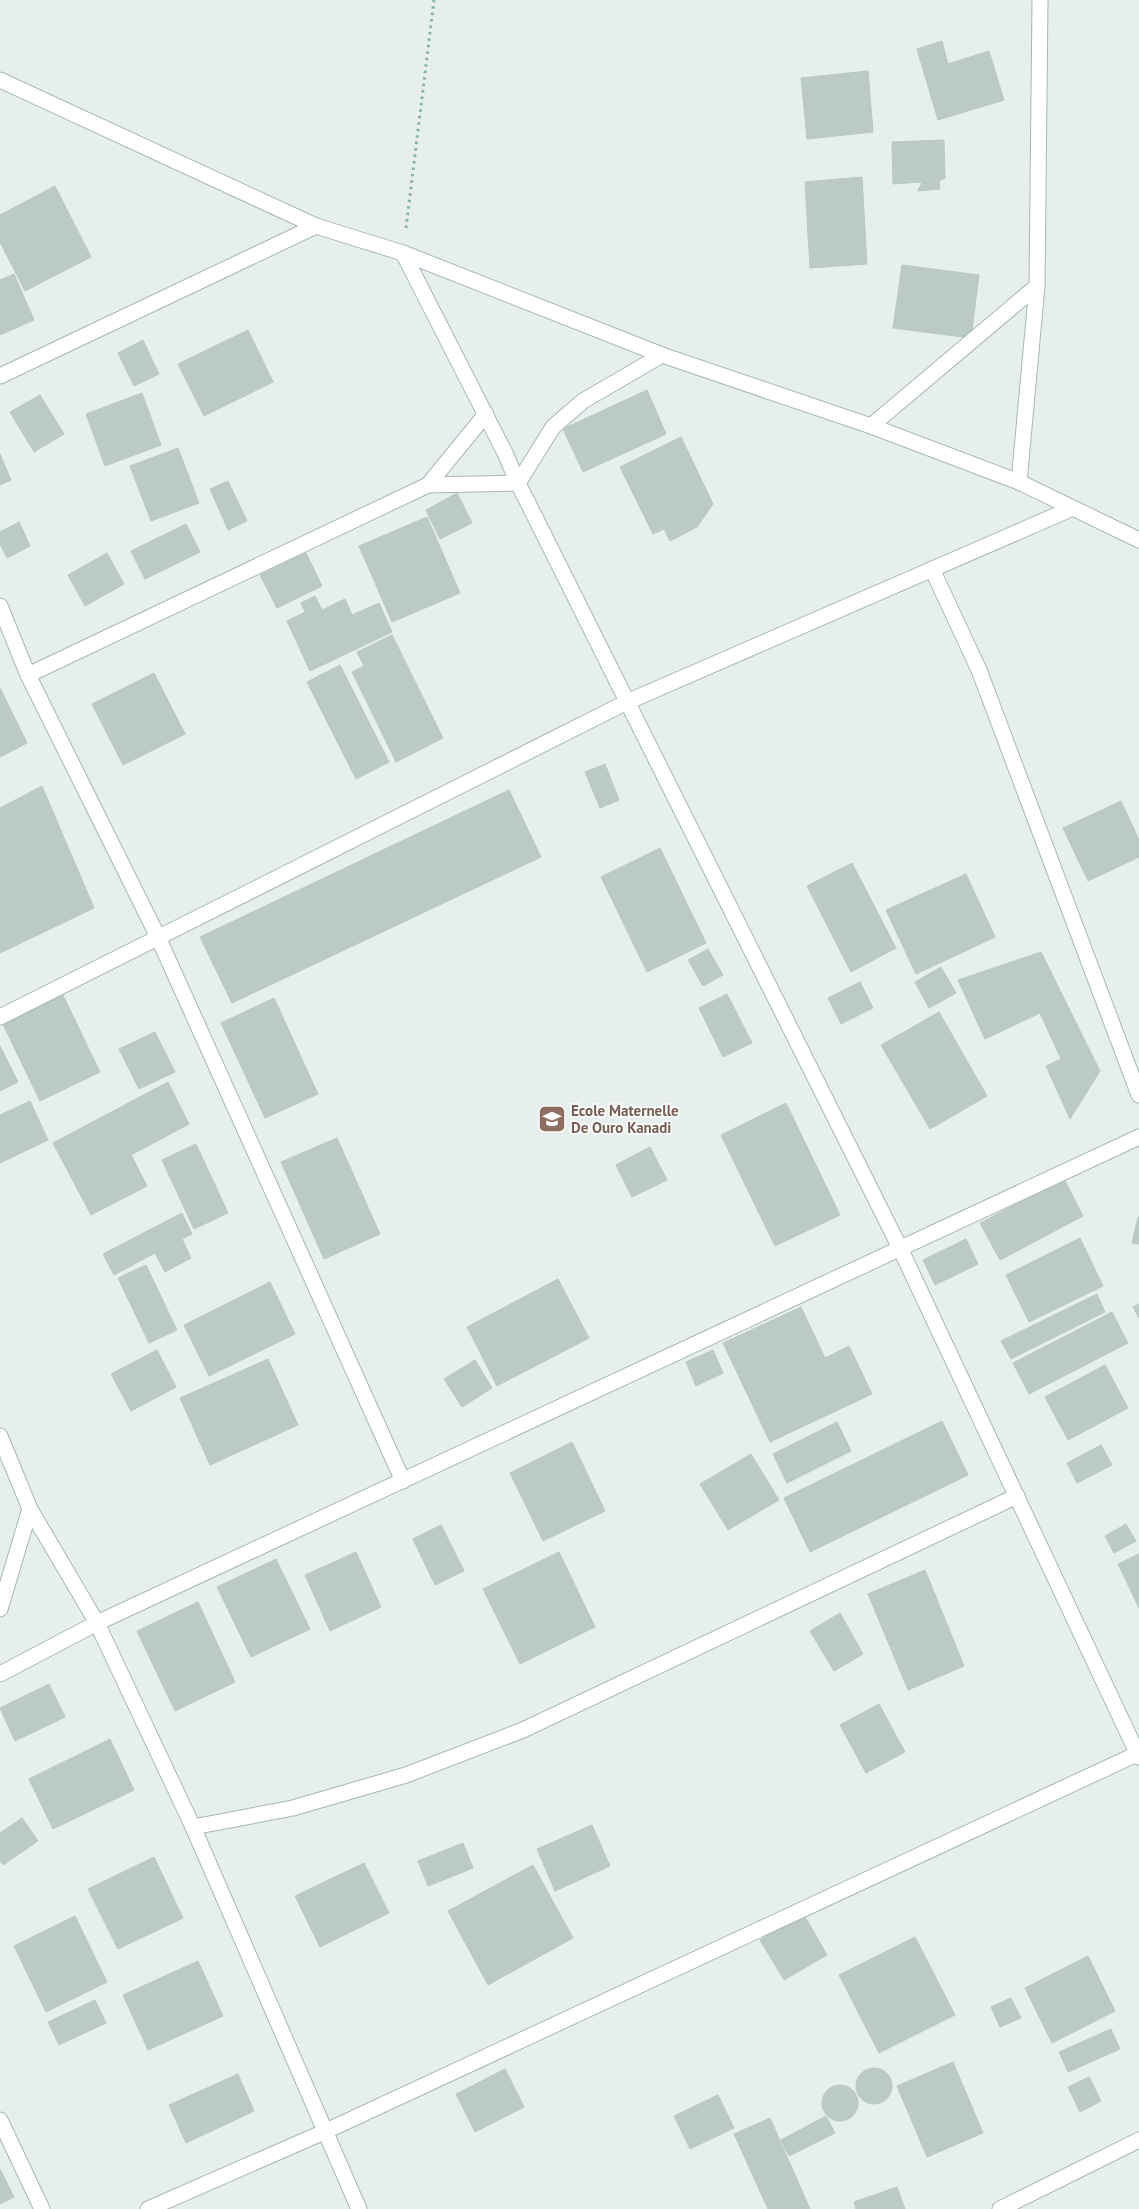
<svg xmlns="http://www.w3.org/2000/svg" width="1139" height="2209" font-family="'PT Sans',sans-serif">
  <rect width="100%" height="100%" fill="#e6efeb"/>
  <g fill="#bbcac4" stroke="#b8c9c2">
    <polygon points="942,41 948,64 989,51 1004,100 938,120 917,49"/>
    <polygon points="868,71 873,132 807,139 801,78"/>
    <polygon points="944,140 945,178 939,181 940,189 918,191 922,182 893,184 892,142"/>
    <polygon points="862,177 867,264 810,268 805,182"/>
    <polygon points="55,186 91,257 25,291 0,242 0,215"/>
    <polygon points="902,265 979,275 971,338 893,328"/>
    <polygon points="14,274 34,320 0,335 0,280"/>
    <polygon points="248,330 273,382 204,416 178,364"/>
    <polygon points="143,340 159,374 134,386 118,353"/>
    <polygon points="647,390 666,434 583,472 563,429"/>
    <polygon points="142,393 161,445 105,466 86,414"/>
    <polygon points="40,395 64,434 34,452 10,412"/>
    <polygon points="681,437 713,504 697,527 670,541 664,529 653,534 620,467"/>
    <polygon points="178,448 199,503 151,521 130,466"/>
    <polygon points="0,454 11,480 0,485"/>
    <polygon points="228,481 247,521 228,530 210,489"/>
    <polygon points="457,493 472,523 440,539 426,510"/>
    <polygon points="427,517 460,593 392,622 359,546"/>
    <polygon points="19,522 30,546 7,558 0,544 0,532"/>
    <polygon points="186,524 200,552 145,579 131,551"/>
    <polygon points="107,553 124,584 85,606 68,575"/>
    <polygon points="306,553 322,586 277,608 260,575"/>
    <polygon points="315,596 322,610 345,599 352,615 379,603 392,632 310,671 287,621 305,612 301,603"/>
    <polygon points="392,635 443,738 396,762 352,672 364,666 357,652"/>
    <polygon points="340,665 389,762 356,779 307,682"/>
    <polygon points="154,673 185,734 123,765 92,704"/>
    <polygon points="0,688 27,743 0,757"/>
    <polygon points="605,764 619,800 600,808 585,772"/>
    <polygon points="42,786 94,908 0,953 0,808"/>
    <polygon points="509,790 541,857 232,1003 200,937"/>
    <polygon points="1121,801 1139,840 1139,857 1088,881 1063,828"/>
    <polygon points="660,848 706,943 647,972 601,877"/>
    <polygon points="852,863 896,948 851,972 807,886"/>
    <polygon points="966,874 995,937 916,974 886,910"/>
    <polygon points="708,949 723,975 703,986 688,960"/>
    <polygon points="1041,952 1100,1071 1070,1119 1046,1066 1061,1059 1040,1013 985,1039 958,980"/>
    <polygon points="941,967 956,993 929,1008 915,982"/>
    <polygon points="860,982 873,1008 841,1024 828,998"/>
    <polygon points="60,989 100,1072 40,1101 0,1018"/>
    <polygon points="727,994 752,1043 723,1057 699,1008"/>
    <polygon points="274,998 318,1094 265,1118 221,1023"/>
    <polygon points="939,1012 987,1096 930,1129 881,1045"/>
    <polygon points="155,1032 175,1072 139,1089 119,1049"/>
    <polygon points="0,1046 18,1082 0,1091"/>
    <polygon points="168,1082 189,1124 131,1155 147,1186 91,1215 53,1143"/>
    <polygon points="30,1101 48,1140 0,1163 0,1115"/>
    <polygon points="786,1103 840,1215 775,1246 721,1135"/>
    <polygon points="337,1138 380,1234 324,1259 281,1162"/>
    <polygon points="196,1144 228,1213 194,1229 162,1160"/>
    <polygon points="650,1147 667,1180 632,1197 616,1165"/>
    <polygon points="1064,1179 1083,1216 1000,1260 980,1223"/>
    <polygon points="182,1213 192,1234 182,1239 191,1258 165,1272 155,1253 114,1275 103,1254"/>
    <polygon points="1138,1217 1139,1217 1139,1244 1132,1243"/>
    <polygon points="1080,1238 1103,1286 1029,1322 1006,1275"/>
    <polygon points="966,1239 978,1264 935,1285 923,1260"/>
    <polygon points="146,1265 177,1330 149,1343 118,1278"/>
    <polygon points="558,1279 589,1338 497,1386 467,1327"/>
    <polygon points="270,1282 295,1334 209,1376 184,1325"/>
    <polygon points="1097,1294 1105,1312 1011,1359 1001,1341"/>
    <polygon points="1139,1304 1139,1318 1133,1307"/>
    <polygon points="801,1307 825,1358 849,1346 872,1394 770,1442 723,1343"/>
    <polygon points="1112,1312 1128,1343 1029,1394 1013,1363"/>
    <polygon points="157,1350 176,1387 131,1411 111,1374"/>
    <polygon points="713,1350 723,1373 696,1386 686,1362"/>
    <polygon points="268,1359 298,1425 210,1465 180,1398"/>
    <polygon points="475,1360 492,1388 462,1407 444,1379"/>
    <polygon points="1105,1365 1128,1408 1068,1440 1045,1397"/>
    <polygon points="942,1421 968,1475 810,1552 784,1498"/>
    <polygon points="837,1422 851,1451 787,1483 773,1454"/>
    <polygon points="572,1442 605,1511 543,1541 510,1473"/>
    <polygon points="1101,1445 1112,1465 1077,1483 1067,1463"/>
    <polygon points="751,1454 779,1500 728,1530 700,1484"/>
    <polygon points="1126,1524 1136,1541 1114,1553 1105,1536"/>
    <polygon points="441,1525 464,1571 435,1585 413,1539"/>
    <polygon points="356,1552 381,1607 330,1631 305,1575"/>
    <polygon points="559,1552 595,1627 520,1664 483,1589"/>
    <polygon points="1139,1554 1139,1608 1118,1564"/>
    <polygon points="276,1559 310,1629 251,1657 217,1587"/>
    <polygon points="925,1570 964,1666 908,1690 868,1594"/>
    <polygon points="198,1602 235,1682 175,1711 137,1631"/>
    <polygon points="840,1613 863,1654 834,1671 810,1631"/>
    <polygon points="49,1684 65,1717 15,1741 0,1708"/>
    <polygon points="879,1704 905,1752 866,1773 840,1725"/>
    <polygon points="110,1739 134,1790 53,1829 29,1779"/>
    <polygon points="22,1818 38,1841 3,1865 0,1860 0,1833"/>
    <polygon points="592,1825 610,1866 555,1891 537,1849"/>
    <polygon points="463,1843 473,1868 428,1886 418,1861"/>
    <polygon points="154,1857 183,1918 118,1949 88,1889"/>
    <polygon points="364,1863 389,1913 320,1947 295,1896"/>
    <polygon points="533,1865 573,1938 488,1985 448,1911"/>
    <polygon points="804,1915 827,1955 784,1980 760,1940"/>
    <polygon points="75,1916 107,1982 46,2012 14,1946"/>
    <polygon points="915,1937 955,2015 879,2053 839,1975"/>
    <polygon points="1088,1956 1115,2011 1052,2043 1025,1988"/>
    <polygon points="198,1961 223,2016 148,2050 123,1995"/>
    <polygon points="1011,1998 1021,2018 1000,2027 991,2007"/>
    <polygon points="95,2000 106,2023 59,2045 48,2022"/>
    <polygon points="1111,2029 1120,2049 1068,2072 1059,2052"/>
    <polygon points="953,2062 983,2133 927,2157 897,2086"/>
    <circle cx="874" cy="2086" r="18"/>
    <polygon points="505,2069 524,2107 475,2132 456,2094"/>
    <polygon points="238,2074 254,2111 186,2143 169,2105"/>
    <polygon points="1089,2077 1101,2101 1080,2112 1068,2087"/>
    <circle cx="840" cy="2103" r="18"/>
    <polygon points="718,2095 734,2128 690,2149 674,2116"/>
    <polygon points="826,2116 835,2133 789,2156 781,2140"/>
    <polygon points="770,2118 810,2209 768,2209 734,2134"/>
    <polygon points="0,2169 14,2197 0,2204"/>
    <polygon points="897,2187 905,2209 856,2209 854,2202"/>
  </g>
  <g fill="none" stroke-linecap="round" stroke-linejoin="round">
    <g stroke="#a8b8b2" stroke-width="17">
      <g id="street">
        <polyline points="0,80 316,226 403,253 662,355 871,426 1019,482 1139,540"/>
        <polyline points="403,253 505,453 518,483 900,1248 1139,1757"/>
        <polyline points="0,376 316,226"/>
        <polyline points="871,426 1037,286"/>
        <polyline points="1019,482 1037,286 1040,0"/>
        <polyline points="428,485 486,414"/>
        <polyline points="932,569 979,670 1139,1095"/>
        <polyline points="0,606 28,675 158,937 403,1481"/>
        <polyline points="28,675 428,485 518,483 553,427 583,401 662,355"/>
        <polyline points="0,1017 627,702 1073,508"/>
        <polyline points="0,1436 30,1509 97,1623 193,1827 359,2209"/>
        <polyline points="0,1609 30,1509"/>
        <polyline points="0,1674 97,1623 1139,1137"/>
        <polyline points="193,1827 293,1808 406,1775 523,1730 1017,1496"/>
        <polyline points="0,2120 42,2209"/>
        <polyline points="148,2209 324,2132 1139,1753"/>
        <polyline points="1000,2209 1139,2140"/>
      </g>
    </g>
    <polyline stroke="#86b3a5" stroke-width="3" stroke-dasharray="2.5 4" stroke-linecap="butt" points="406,228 434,0"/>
    <use href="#street" stroke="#fff" stroke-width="15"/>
  </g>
  <defs>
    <g id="school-square" transform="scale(1.4375)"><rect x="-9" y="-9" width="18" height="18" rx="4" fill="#8d6e63" stroke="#f7fbf9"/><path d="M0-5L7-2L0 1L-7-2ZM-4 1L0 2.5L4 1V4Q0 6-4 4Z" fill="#fff"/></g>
  </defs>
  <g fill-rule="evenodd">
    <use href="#school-square" x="552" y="1119"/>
  </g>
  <g text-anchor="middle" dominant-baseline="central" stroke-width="4" stroke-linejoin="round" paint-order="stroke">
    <g font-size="15" font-weight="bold" fill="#785e54" stroke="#f7fbf9" text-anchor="start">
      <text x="571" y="1110">Ecole Maternelle<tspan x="571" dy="17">De Ouro Kanadi</tspan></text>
    </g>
  </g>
</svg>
